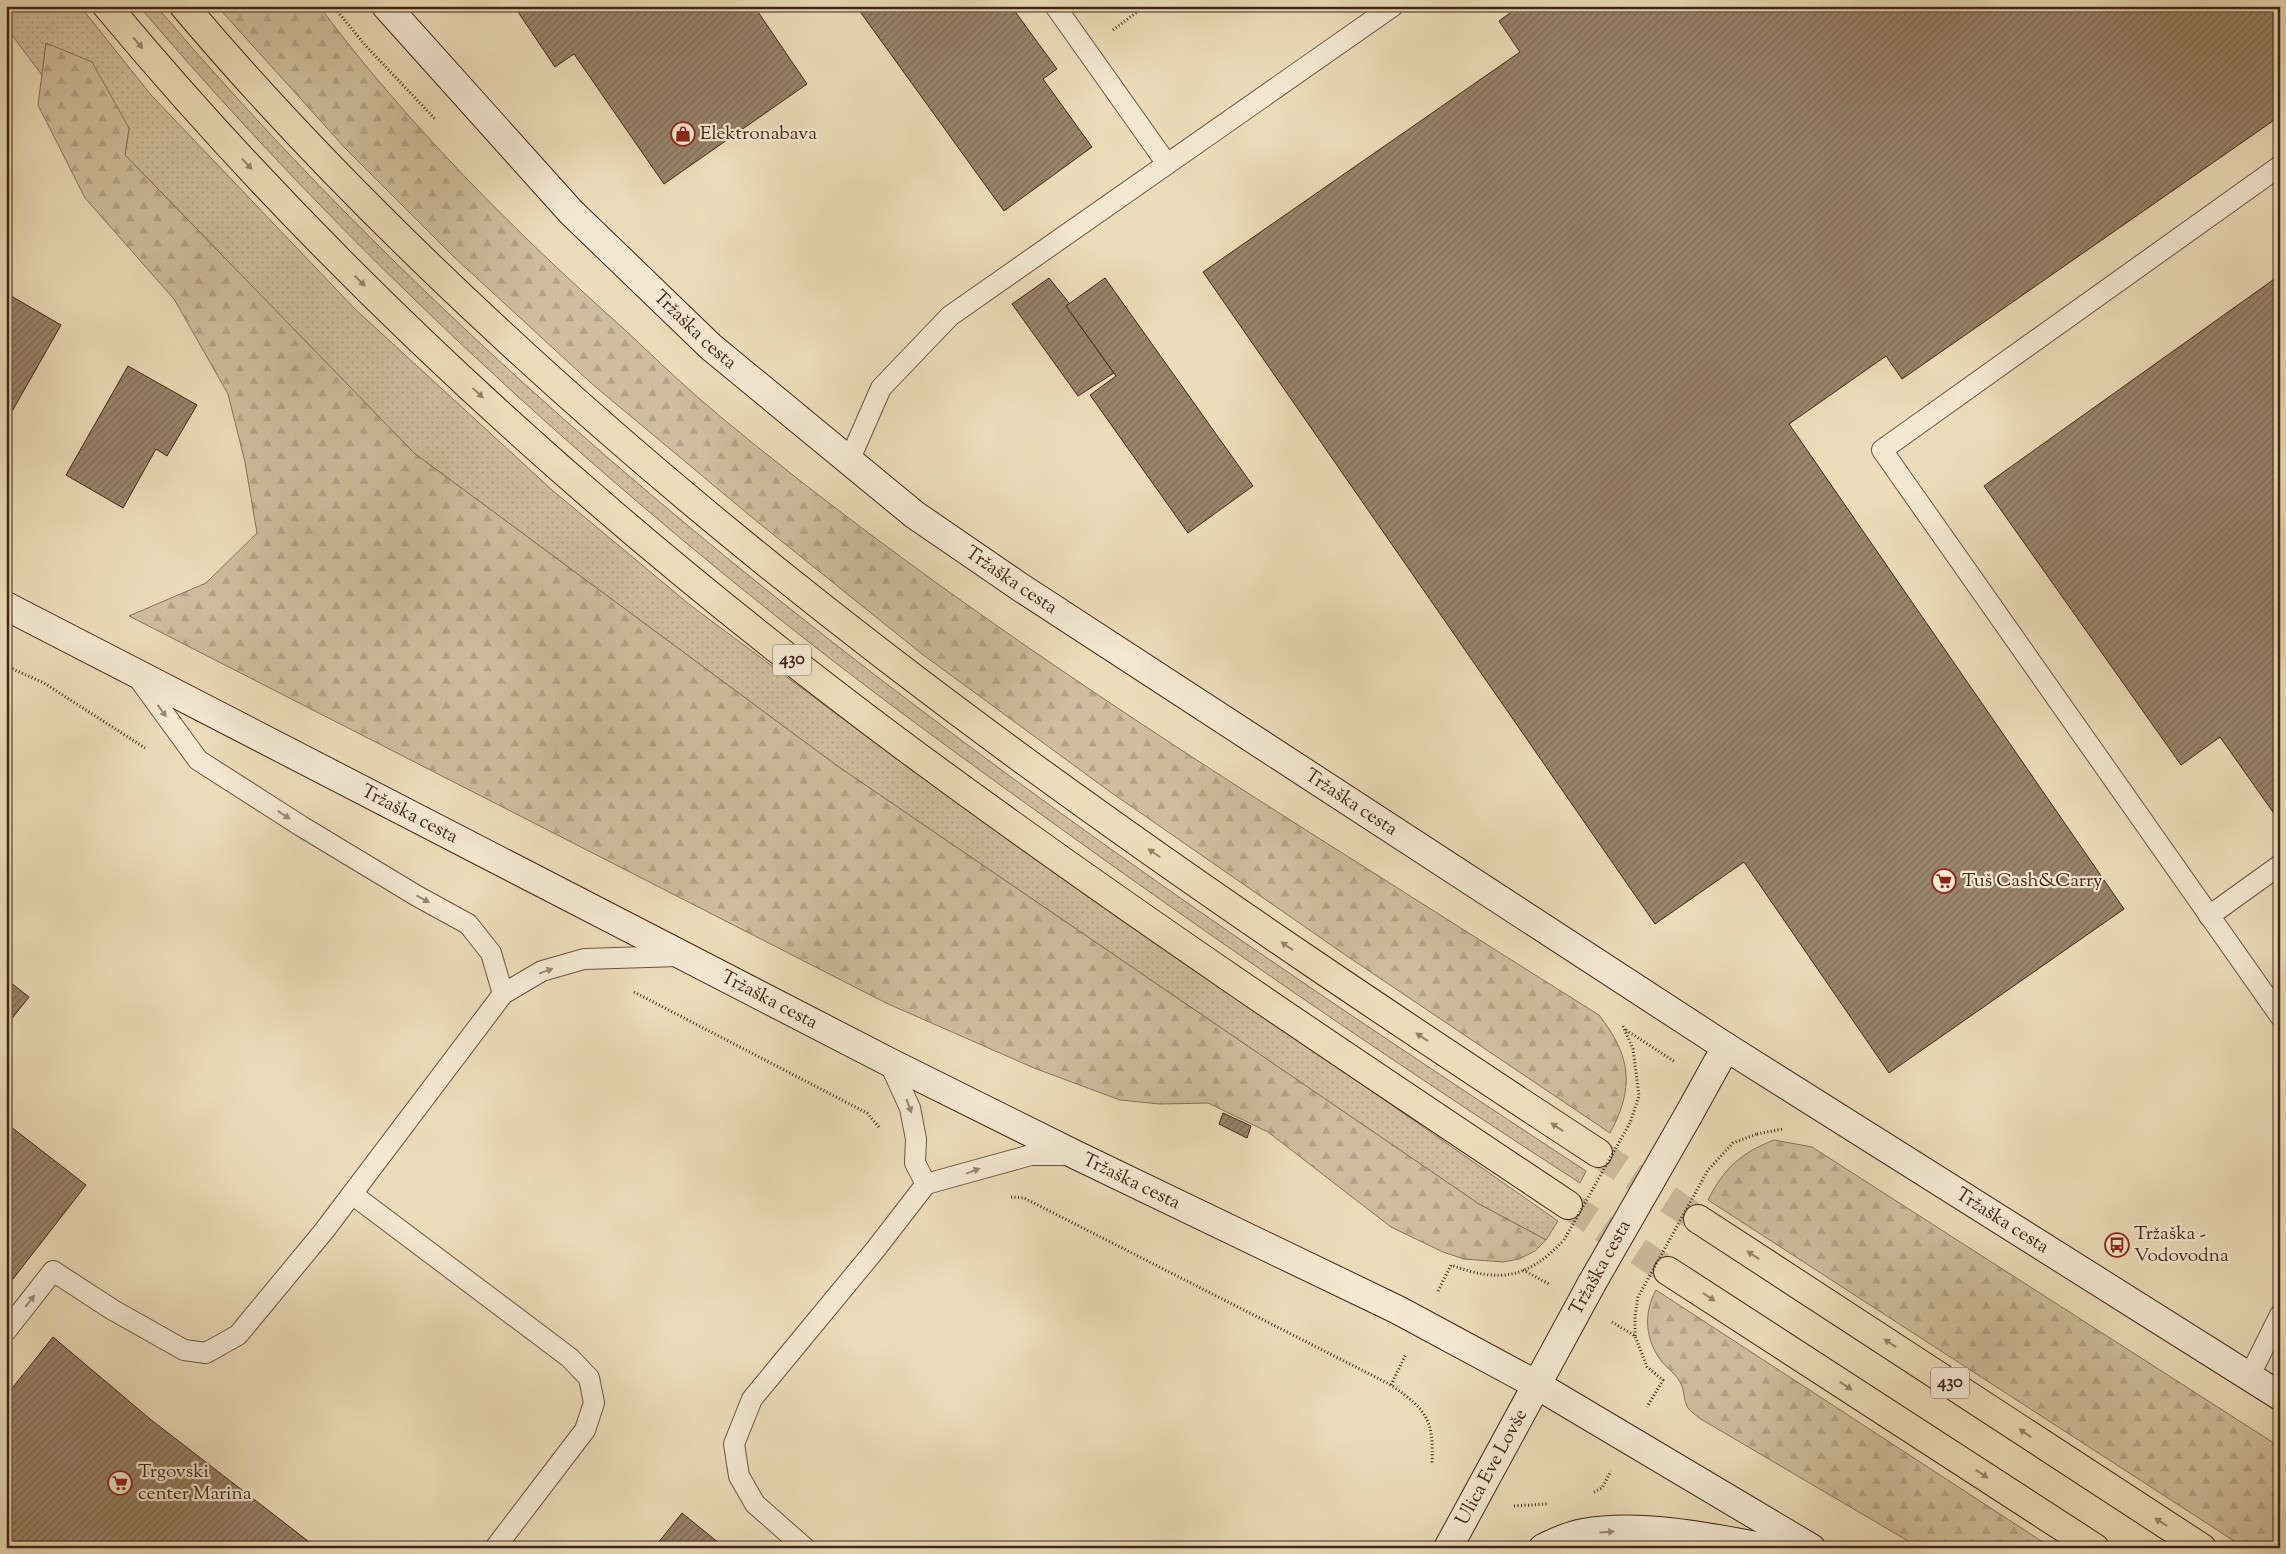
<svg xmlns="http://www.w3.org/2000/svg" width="2286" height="1554" font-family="'Sorts Mill Goudy',serif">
  <defs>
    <pattern id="grass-dots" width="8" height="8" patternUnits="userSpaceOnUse" patternTransform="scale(1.25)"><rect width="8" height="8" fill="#cfbd9d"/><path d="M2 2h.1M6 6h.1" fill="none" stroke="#b3a286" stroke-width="1.8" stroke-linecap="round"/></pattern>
    <pattern id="forest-firs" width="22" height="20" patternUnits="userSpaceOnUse" patternTransform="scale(1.25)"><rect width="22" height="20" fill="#cfbd9d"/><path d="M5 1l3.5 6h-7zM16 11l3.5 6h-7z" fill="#b3a286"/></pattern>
    <pattern id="building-hatch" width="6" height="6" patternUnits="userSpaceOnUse" patternTransform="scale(1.25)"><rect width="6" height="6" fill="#9a846b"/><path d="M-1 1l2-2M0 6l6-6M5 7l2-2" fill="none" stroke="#7f6c57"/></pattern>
  </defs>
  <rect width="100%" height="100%" fill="#ecdcb9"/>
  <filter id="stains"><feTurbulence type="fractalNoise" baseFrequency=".004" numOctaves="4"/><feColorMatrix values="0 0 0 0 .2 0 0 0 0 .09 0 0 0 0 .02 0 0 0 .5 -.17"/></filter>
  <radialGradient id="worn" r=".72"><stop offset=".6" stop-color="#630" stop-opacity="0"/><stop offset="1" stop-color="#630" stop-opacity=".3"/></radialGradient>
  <g fill="url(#grass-dots)" stroke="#88715a">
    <polygon points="6,6 80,6 151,95 355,309 552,490 690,605 913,771 1558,1221 1546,1240 1479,1204 836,765 414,453 125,155 129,128 46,43 42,75 6,27"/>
    <path d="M139 6H156C557 478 1072 834 1586 1171L1580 1183C1419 1079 1262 972 1106 861 1010 792 913 723 819 650 573 458 341 244 139 6Z"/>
  </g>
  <g fill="url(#forest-firs)" stroke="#88715a">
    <path d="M217 6H319C408 125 514 231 624 329 656 359 688 390 722 418 912 575 1119 712 1328 844 1418 901 1508 958 1599 1015 1631 1056 1635 1087 1610 1133L1344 954 1109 791 922 654 754 519 591 383 454 257 345 148Z"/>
    <polygon points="46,43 92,62 129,128 125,155 414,453 836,765 1479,1204 1546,1240 1535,1251 1519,1259 1503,1262 1464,1259 1443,1252 1391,1227 1268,1132 1208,1103 1160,1104 1120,1100 1034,1068 886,1003 129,616 206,583 257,533 245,462 228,394 174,299 85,198 38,105"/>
    <path d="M1774 1140 1812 1147 2280 1447V1548H2245L1708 1200C1724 1168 1741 1153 1774 1140Z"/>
    <path d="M1656 1290 2052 1548H1920L1699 1418C1696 1415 1690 1411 1688 1408 1683 1400 1685 1390 1680 1382 1676 1374 1668 1369 1662 1362 1645 1340 1643 1314 1656 1290Z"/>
  </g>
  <g fill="url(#building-hatch)" stroke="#412517">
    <polygon points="514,6 754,6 807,84 664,184 574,54 555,67"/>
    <polygon points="856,6 1011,6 1057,69 1043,79 1092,147 1004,211"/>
    <polygon points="1520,6 2280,6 2280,116 1902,379 1886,356 1789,424 2124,909 1889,1073 1744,862 1655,924 1203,272 1520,52 1499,21"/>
    <polygon points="2280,275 2280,822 2220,737 2181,765 1984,486"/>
    <polygon points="1049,278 1070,304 1066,306 1114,373 1078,396 1012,304"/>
    <polygon points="1105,278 1253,486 1188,533 1090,395 1116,376 1066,306"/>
    <polygon points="6,293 61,325 6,422"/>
    <polygon points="128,366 197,405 167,456 156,449 123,508 66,475"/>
    <polygon points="6,979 29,997 6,1026"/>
    <polygon points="1223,1113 1251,1126 1247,1138 1219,1124"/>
    <polygon points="6,1123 86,1185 6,1288"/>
    <polygon points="53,1337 150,1419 317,1548 6,1548 6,1396"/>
    <polygon points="682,1513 725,1548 654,1548"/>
  </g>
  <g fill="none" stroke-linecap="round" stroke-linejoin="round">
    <g stroke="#cab799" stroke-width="28" stroke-dasharray="28 14" stroke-linecap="butt">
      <polyline points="1598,1153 1698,1219"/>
      <polyline points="1568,1205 1668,1271"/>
    </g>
    <g stroke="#6c5340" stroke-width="22">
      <g id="lane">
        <polyline points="1055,6 1167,164"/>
        <polyline points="2280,166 1882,450 2280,1016"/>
        <polyline points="849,461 881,388 950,316 1393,6"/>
        <polyline points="136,675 198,760 301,826 417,896 468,924 491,953 503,994"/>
        <polyline points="2209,916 2280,865"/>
        <polyline points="889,1062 910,1108 916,1139 915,1163 926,1184"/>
        <polyline points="352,1194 570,1358 589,1378 594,1403 585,1430 495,1548"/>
        <polyline points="6,1331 53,1271 113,1310 184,1350 206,1353 238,1335 324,1231 503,994 542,971 584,959 679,956"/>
        <polyline points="2249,1377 2280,1315"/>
        <polyline points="805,1548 755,1504 739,1476 734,1444 752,1399 875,1250 926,1184 1031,1155 1072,1155"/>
      </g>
    </g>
    <g stroke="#412517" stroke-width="30">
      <g id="secondary">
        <path id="s1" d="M386 6 571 212 711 347 915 515 1020 587 1726 1047 2280 1396"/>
        <path id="s2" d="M6 606 889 1062 1076 1155 1398 1310 1537 1385 1811 1548"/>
        <polyline points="1689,1114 1726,1047"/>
        <path id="s3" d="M1448 1548 1592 1283"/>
        <path d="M1543 1548C1556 1542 1569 1535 1583 1533 1641 1523 1709 1537 1767 1548"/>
      </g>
    </g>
    <g stroke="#412517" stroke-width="30">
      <g id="highway">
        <path d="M107 6C340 286 617 533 909 750 1124 909 1346 1057 1568 1205"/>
        <path d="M184 6C281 121 387 228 497 330 833 643 1215 902 1598 1153"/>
        <polyline points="1698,1219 2202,1548"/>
        <polyline points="1668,1271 2095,1548"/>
      </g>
    </g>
    <g stroke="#412517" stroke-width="3" stroke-dasharray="1 2.5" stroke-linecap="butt">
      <polyline points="333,6 365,45 435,119"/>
      <polyline points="1113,30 1145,6"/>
      <polyline points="6,666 44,683 145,748"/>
      <polyline points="634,992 867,1113 879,1127"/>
      <polyline points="1623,1026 1633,1049 1639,1096 1630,1123"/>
      <polyline points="1626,1030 1675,1062"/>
      <polyline points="1757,1134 1783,1129"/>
      <path d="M1011 1197 1024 1198 1391 1385C1427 1410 1434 1420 1432 1464"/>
      <polyline points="1523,1270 1549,1284"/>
      <path d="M1438 1291 1451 1265C1499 1283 1527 1279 1563 1241"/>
      <polyline points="1612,1322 1635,1336 1647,1367 1663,1380 1647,1407"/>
      <polyline points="1391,1385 1406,1354"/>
      <polyline points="1594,1492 1602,1488 1611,1471"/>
      <polyline points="1514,1506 1547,1504"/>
    </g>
    <use href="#lane" stroke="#f3e8d2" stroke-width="20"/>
    <use href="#secondary" stroke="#f3e8d2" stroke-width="28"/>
    <use href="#highway" stroke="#ecdcb9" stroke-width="28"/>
    <g stroke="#412517" stroke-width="30" stroke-linecap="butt">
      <polyline id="secondary-bridge" points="1592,1283 1689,1114"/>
    </g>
    <g stroke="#412517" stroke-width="3" stroke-dasharray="1 2.5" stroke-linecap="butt">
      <polyline points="1564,1240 1630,1123"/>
      <polyline points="1635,1336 1635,1316 1638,1297 1708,1170 1733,1143 1757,1134"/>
    </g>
    <use href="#secondary-bridge" stroke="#f3e8d2" stroke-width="28"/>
  </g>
  <defs><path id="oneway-solid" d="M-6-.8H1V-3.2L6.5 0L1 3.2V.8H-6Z" transform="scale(1.25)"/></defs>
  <g fill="#968068">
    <use href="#oneway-solid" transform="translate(138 43) rotate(49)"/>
    <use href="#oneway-solid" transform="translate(247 164) rotate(47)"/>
    <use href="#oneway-solid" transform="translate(360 281) rotate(44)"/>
    <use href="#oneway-solid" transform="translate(478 393) rotate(43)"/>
    <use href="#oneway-solid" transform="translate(1154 853) rotate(-145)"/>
    <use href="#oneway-solid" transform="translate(1287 946) rotate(-146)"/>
    <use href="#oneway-solid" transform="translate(1422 1037) rotate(-146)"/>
    <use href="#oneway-solid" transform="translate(1557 1127) rotate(-147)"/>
    <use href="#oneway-solid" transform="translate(1753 1255) rotate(-147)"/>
    <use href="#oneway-solid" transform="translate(1709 1297) rotate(33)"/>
    <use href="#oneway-solid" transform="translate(1890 1343) rotate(-146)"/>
    <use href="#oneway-solid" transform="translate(1846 1386) rotate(33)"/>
    <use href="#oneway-solid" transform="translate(2025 1433) rotate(-146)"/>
    <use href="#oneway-solid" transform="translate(1982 1474) rotate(33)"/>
    <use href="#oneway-solid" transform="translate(2161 1522) rotate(-148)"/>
  </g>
  <g fill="#9a8674">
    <use href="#oneway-solid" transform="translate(162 711) rotate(54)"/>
    <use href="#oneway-solid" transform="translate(284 815) rotate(33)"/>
    <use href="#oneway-solid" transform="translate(423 899) rotate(29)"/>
    <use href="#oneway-solid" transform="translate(546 971) rotate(-20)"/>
    <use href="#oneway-solid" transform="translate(909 1106) rotate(70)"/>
    <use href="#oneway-solid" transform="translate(973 1171) rotate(-20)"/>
    <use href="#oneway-solid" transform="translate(30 1301) rotate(-52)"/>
    <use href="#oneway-solid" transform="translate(1607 1532) rotate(-3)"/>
  </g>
  <defs>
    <g id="shop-ring" transform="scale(1.25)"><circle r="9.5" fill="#f3e8d2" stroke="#8f2418" stroke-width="1.5"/><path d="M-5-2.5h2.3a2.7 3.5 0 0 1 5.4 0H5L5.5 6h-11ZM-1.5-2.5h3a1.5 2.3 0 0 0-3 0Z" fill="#8f2418"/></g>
    <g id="supermarket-ring" transform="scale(1.25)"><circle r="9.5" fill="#f3e8d2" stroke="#8f2418" stroke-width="1.5"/><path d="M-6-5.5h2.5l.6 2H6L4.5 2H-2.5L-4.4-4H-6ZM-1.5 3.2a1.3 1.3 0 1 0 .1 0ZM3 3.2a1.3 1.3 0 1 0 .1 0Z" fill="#8f2418"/></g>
    <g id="bus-ring" transform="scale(1.25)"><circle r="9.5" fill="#f3e8d2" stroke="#8f2418" stroke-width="1.5"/><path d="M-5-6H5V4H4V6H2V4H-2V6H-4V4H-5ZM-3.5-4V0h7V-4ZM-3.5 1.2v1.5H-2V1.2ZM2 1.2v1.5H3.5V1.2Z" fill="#8f2418"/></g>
  </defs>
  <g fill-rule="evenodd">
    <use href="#shop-ring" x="683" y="134"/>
    <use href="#supermarket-ring" x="1944" y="881"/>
    <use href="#bus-ring" x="2117" y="1245"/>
    <use href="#supermarket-ring" x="120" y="1483"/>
  </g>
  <g text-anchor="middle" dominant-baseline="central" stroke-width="4.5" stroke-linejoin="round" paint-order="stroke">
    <g fill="#f3e8d2" stroke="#76604f" stroke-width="1">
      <rect x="773" y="644.5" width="38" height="31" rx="4"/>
      <rect x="1931" y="1367.5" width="38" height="31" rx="4"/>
    </g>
    <g font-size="18" font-weight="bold" fill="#412517">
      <text x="792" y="660">430</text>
      <text x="1950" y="1383">430</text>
    </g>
    <g font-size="19" fill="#412517" stroke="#f3e8d2" text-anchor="start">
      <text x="700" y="134">Elektronabava</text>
      <text x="1962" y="881">Tuš Cash&amp;Carry</text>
      <text x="2134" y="1234">Tržaška -<tspan x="2134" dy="22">Vodovodna</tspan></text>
      <text x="138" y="1472">Trgovski<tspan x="138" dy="22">center Marina</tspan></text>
    </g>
    <g font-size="19" fill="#412517" stroke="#f3e8d2">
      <text stroke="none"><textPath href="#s1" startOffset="448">Tržaška cesta</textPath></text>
      <text stroke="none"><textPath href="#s1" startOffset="852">Tržaška cesta</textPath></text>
      <text stroke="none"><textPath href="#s1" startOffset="1258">Tržaška cesta</textPath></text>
      <text stroke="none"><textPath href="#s2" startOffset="454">Tržaška cesta</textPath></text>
      <text stroke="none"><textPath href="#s2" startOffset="859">Tržaška cesta</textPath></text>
      <text stroke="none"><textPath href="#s2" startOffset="1264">Tržaška cesta</textPath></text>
      <text stroke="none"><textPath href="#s1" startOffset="2032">Tržaška cesta</textPath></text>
      <text transform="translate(1601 1268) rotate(-61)">Tržaška cesta</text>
      <text stroke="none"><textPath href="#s3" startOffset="92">Ulica Eve Lovše</textPath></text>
    </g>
  </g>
  <rect width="2286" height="1554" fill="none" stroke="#ecdcb9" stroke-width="25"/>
  <rect x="8" y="8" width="2271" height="1539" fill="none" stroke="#412517" stroke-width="2.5"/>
  <rect x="12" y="12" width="2261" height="1529" fill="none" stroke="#412517"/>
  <rect width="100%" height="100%" filter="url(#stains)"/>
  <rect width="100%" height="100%" fill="url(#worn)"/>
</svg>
